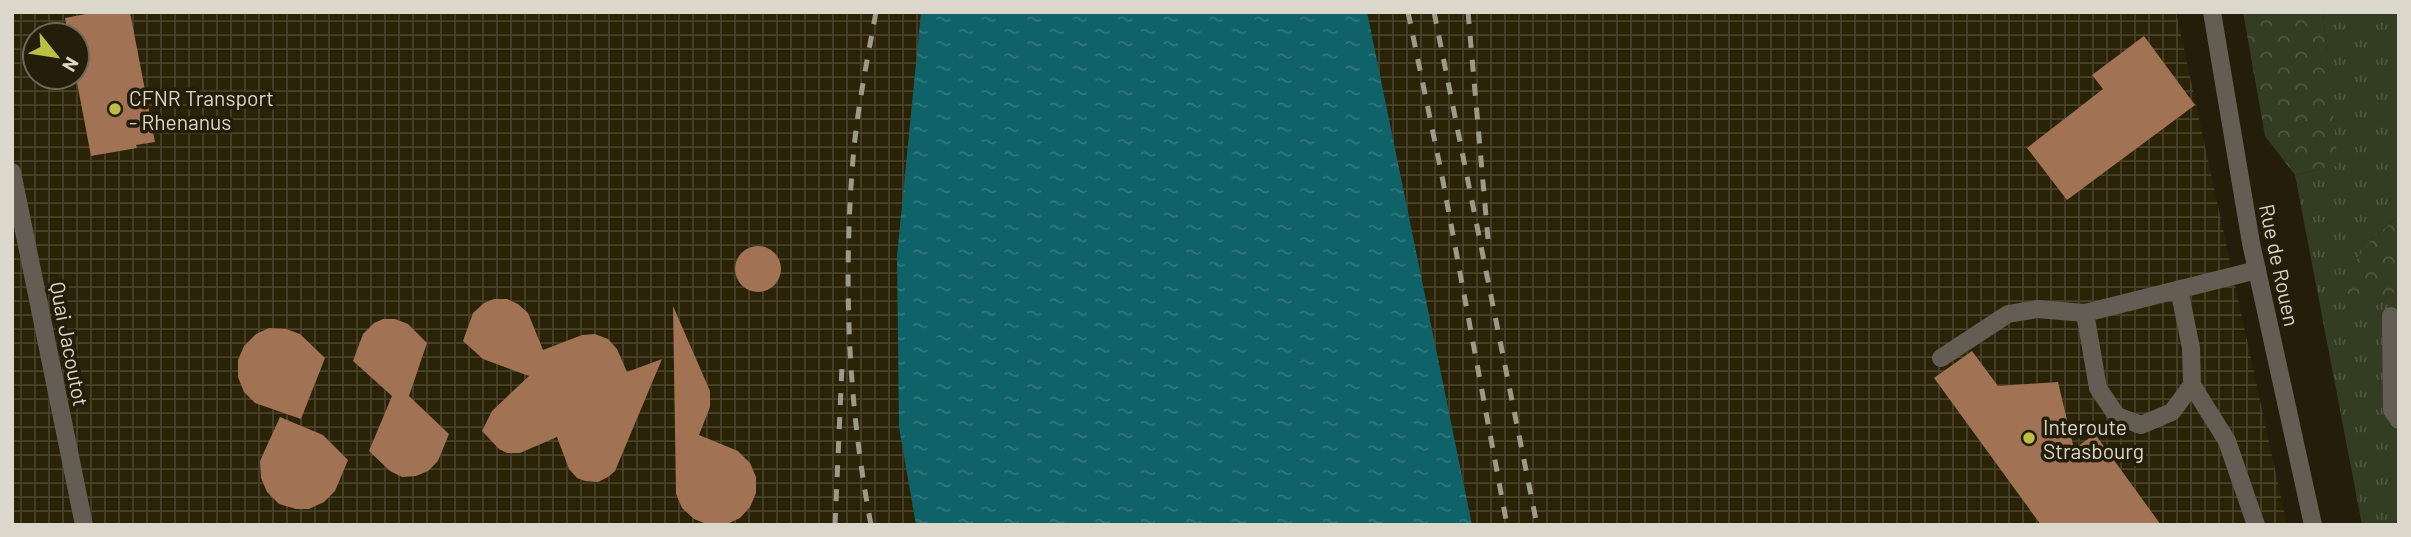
<svg xmlns="http://www.w3.org/2000/svg" width="2411" height="537" font-family="Barlow,sans-serif">
  <defs>
    <pattern id="industrial-grid" width="8" height="8" patternUnits="userSpaceOnUse" patternTransform="scale(1.75)"><rect width="8" height="8" fill="#2a2307"/><path d="M0 4h8M4 0v8" fill="none" stroke="#48422a"/></pattern>
    <pattern id="grass-tufts" width="24" height="20" patternUnits="userSpaceOnUse" patternTransform="scale(1.75)"><rect width="24" height="20" fill="#323d22"/><path d="M3 7l-1-3M5 7V3M7 7l1-3M15 17l-1-3M17 17v-4M19 17l1-3" fill="none" stroke="#4f5841"/></pattern>
    <pattern id="forest-crowns" width="20" height="18" patternUnits="userSpaceOnUse" patternTransform="scale(1.75)"><rect width="20" height="18" fill="#323d22"/><path d="M2 6a3 3 0 1 1 6 0M12 15a3 3 0 1 1 6 0" fill="none" stroke="#4f5841"/></pattern>
    <pattern id="water-ripples" width="26" height="14" patternUnits="userSpaceOnUse" patternTransform="scale(1.75)"><rect width="26" height="14" fill="#0f6268"/><path d="M2 4q2-2 4 0t4 0M15 11q2-2 4 0t4 0" fill="none" stroke="#31787c"/></pattern>
  </defs>
  <rect width="100%" height="100%" fill="#231d09"/>
  <path fill="url(#industrial-grid)" fill-rule="evenodd" d="M12 12H2176L2287 525H12ZM35 35H77V77H35Z"/>
  <polygon fill="url(#grass-tufts)" points="2323,12 2399,12 2399,216 2371,240 2376,305 2399,289 2399,525 2362,525 2295,175 2337,165"/>
  <g fill="url(#forest-crowns)">
    <polygon points="2243,12 2323,12 2338,165 2295,175 2265,136"/>
    <polygon points="2399,216 2399,289 2376,305 2335,289 2371,240"/>
  </g>
  <polygon fill="url(#water-ripples)" points="921,12 1367,12 1472,525 916,525 899,427 897,256"/>
  <g fill="#a17354">
    <polygon points="96,12 130,12 155,142 136,145 137,148 91,156 76,77 77,35 68,35 65,18"/>
    <polygon points="2144,36 2195,105 2067,200 2027,148 2103,89 2092,75"/>
    <circle cx="758" cy="269" r="23"/>
    <polygon points="494,299 507,299 518,304 528,313 543,350 582,335 595,334 608,339 617,349 627,372 662,359 615,471 608,477 598,482 585,481 577,478 569,469 557,437 520,453 507,453 499,449 482,431 492,411 529,376 483,359 463,341 473,313 484,303"/>
    <polygon points="673,306 710,391 710,407 699,435 738,451 750,463 756,477 756,493 750,507 740,518 725,525 709,525 694,519 682,508 676,494"/>
    <polygon points="383,319 395,319 408,324 427,343 409,396 449,434 438,461 428,471 416,476 402,477 390,471 369,451 392,396 353,361 363,334 374,323"/>
    <polygon points="269,328 286,329 300,334 325,358 301,419 255,403 244,392 238,377 238,360 244,346 256,334"/>
    <polygon points="1972,351 1998,386 2058,382 2074,449 2095,434 2161,525 2041,525 1934,378"/>
    <polygon points="280,417 323,435 348,460 335,491 324,502 309,509 296,509 279,504 267,492 261,478 260,461"/>
  </g>
  <g fill="none" stroke-linecap="round" stroke-linejoin="round">
    <g stroke="#635d54" stroke-width="18">
      <polyline points="2179,289 2191,348 2192,385 2172,412 2141,425 2117,416 2098,388 2085,313 2257,270"/>
      <polyline points="2391,316 2392,410 2399,420"/>
      <polyline points="1941,358 2008,314 2037,309 2085,313"/>
      <polyline points="2192,385 2227,441 2256,525"/>
    </g>
    <g stroke="#635d54" stroke-width="18">
      <polyline points="2212,12 2251,243 2313,525"/>
      <polyline points="12,172 84,525"/>
    </g>
    <g stroke="#9e9a8a" stroke-width="5" stroke-dasharray="12 12" stroke-linecap="butt">
      <polyline points="1408,12 1442,176 1507,525"/>
      <polyline points="1434,12 1537,525"/>
      <polyline points="1468,12 1488,239"/>
      <polyline points="835,525 842,366"/>
      <path d="M871 525C848 404 843 281 853 159 857 110 867 61 876 12"/>
    </g>
  </g>
  <g fill="#bbc045" stroke="#231d09" stroke-width="2.5">
    <circle cx="115" cy="109" r="7"/>
    <circle cx="2029" cy="438" r="7"/>
  </g>
  <g text-anchor="middle" dominant-baseline="central" stroke-width="7" stroke-linejoin="round" paint-order="stroke">
    <g font-size="21" fill="#dbd8cb" stroke="#231d09" text-anchor="start">
      <text x="129" y="97">CFNR Transport<tspan x="129" dy="24">- Rhenanus</tspan></text>
      <text x="2043" y="426">Interoute<tspan x="2043" dy="24">Strasbourg</tspan></text>
    </g>
    <g font-size="21" fill="#dbd8cb" stroke="#231d09">
      <text transform="translate(2280 265) rotate(78)">Rue de Rouen</text>
      <text transform="translate(70 344) rotate(79)">Quai Jacoutot</text>
    </g>
  </g>
  <rect width="2411" height="537" fill="none" stroke="#dbd8cb" stroke-width="28"/>
  <g transform="translate(56 56) rotate(120)"><circle r="33" fill="#231d09" stroke="#6d6857" stroke-width="2"/>
  <path d="M0-5L12 26L0 18L-12 26Z" fill="#bbc045"/>
  <text y="-10" font-size="19" font-weight="bold" text-anchor="middle" fill="#dbd8cb">N</text>
  </g>
</svg>
